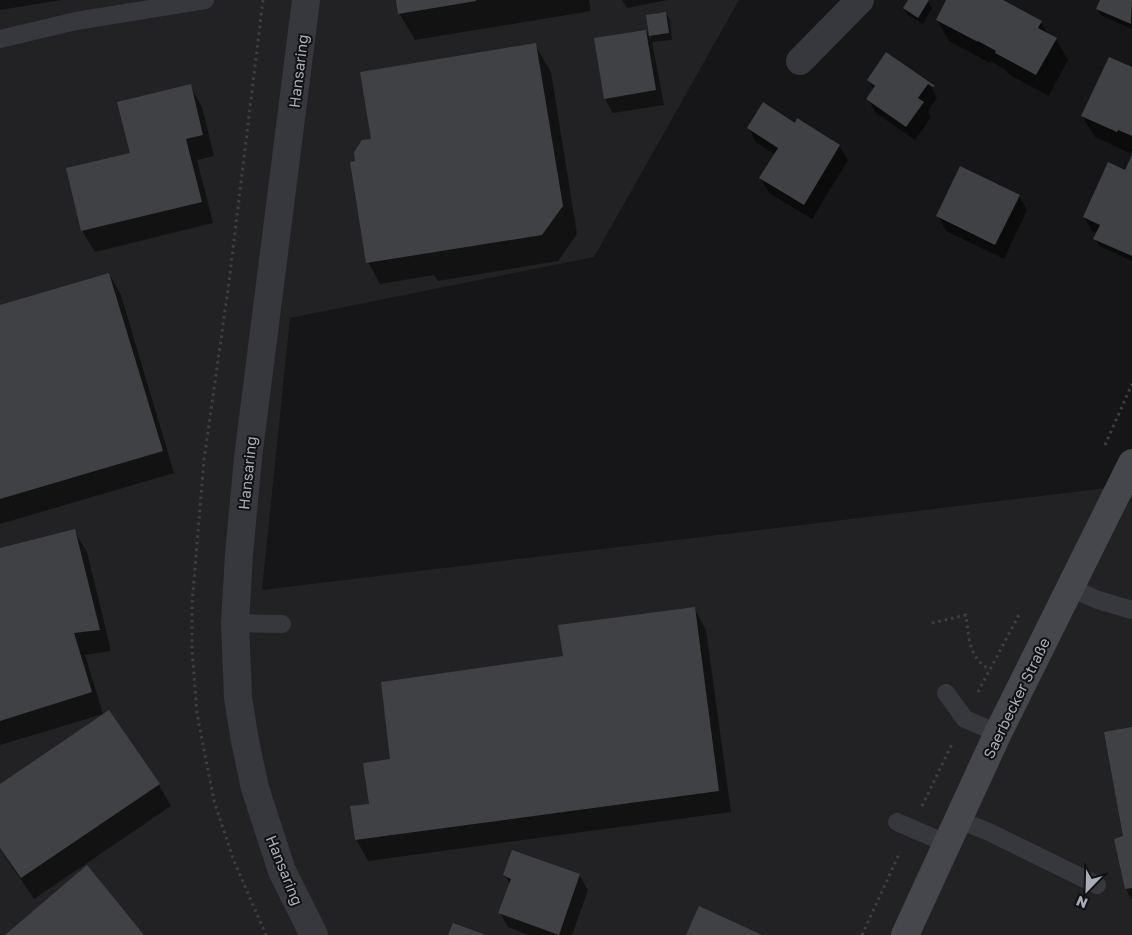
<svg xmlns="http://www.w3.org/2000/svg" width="1132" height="935" font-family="'Golos Text',sans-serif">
  <rect width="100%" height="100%" fill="#161618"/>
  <polygon fill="#222225" points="0,0 739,0 594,257 290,318 262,590 1132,485 1132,935 0,935"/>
  <g fill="#0007">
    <polygon points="0,0 62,0 0,10"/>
    <polygon points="397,0 589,0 591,11 415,40 399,13"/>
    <polygon points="622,0 668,0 627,8"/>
    <polygon points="909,0 927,0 932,8 923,24 908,15 904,8"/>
    <polygon points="947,0 1001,0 1041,22 1048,35 1056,39 1068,60 1049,96 1008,74 1006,70 991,61 990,63 949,41 937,20"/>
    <polygon points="1101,0 1132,0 1132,29 1102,16 1097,9"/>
    <polygon points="666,13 670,20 672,40 652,42 664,105 613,113 605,99 595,39 646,31 651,40 647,16"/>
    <polygon points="535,45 551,72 577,234 558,261 438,281 434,275 380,284 368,262 357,162 372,140"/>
    <polygon points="1132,69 1132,151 1129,153 1095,137 1082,116"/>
    <polygon points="868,80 929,83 937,98 928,111 931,117 915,140 876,113 868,99 874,90"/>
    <polygon points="190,86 202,107 214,156 197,160 213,223 95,252 82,231 67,169 131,154"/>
    <polygon points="795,125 839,146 848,160 812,219 769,193 761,178 776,155 757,143 748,128"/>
    <polygon points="1132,158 1132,261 1099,246 1095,239 1097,233 1092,231 1084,217 1126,172"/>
    <polygon points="1019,196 1027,210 1004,259 946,231 938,216"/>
    <polygon points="109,274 121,295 174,473 0,524 0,307"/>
    <polygon points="74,531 87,552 111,651 85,655 103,714 0,745 0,549"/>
    <polygon points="694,608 706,630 731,812 368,861 356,839 391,760"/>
    <polygon points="108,712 159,785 171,806 34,899 0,849 0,786"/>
    <polygon points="1132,728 1132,900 1126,889 1116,840 1124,836"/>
    <polygon points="505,875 579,875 588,890 572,935 529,935 508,927 500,913 510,884"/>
  </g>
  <g fill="#404145">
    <polygon points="396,0 476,0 476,1 398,14"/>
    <polygon points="908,0 929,0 918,18 903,8"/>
    <polygon points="946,0 1003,0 1042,21 1038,28 1057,38 1036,75 995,53 996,51 978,41 978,42 936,20"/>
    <polygon points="1100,0 1132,0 1131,24 1096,9"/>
    <polygon points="666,12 669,33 649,36 646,15"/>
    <polygon points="646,30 656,90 604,99 594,38"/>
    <polygon points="536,43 563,206 542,235 366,263 350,162 355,161 354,152 362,140 371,139 360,72"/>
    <polygon points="886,52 935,86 933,87 928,84 918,98 924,102 906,127 866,99 875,86 867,80"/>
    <polygon points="1109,57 1132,67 1132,136 1118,130 1117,132 1081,116"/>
    <polygon points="191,84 203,135 186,139 202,202 81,231 66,168 130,153 117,102"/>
    <polygon points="763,102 795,123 797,118 840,145 804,205 759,178 778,148 747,128"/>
    <polygon points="1132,155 1132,256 1093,239 1100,225 1083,217 1108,162 1125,170"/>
    <polygon points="960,166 1020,195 995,245 936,216"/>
    <polygon points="109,273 163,451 0,499 0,305"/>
    <polygon points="75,529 100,630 74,633 92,692 0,721 0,548"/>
    <polygon points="695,607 719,791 355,840 350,806 369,804 363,763 390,759 381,682 563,656 558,625"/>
    <polygon points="109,710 160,784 21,878 0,848 0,784"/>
    <polygon points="1132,727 1132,888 1125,889 1114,839 1123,836 1104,732"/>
    <polygon points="512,850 580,874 559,935 498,913 511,879 503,875"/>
    <polygon points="87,865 144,935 5,935"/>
    <polygon points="699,906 762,935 686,935"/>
    <polygon points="453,923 486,935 448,935"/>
  </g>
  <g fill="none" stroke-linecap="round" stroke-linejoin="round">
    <g stroke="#3d3f44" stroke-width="3" stroke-dasharray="2.5 4" stroke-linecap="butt">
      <polyline points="263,0 229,282 204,460 192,604 192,649 197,714 214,801 234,861 266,935"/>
      <polyline points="1105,445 1132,384"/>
      <path d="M932 623 966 615C969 637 968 657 989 669"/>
      <polyline points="978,692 1020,613"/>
      <polyline points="922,806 953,742"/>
      <polyline points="862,935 900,852"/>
    </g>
    <g stroke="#37383d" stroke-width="18">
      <polyline points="0,39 76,21 205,0"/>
      <polyline points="1071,588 1098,600 1132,610"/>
      <polyline points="235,623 282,624"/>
      <polyline points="946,693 965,719 998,733"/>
      <polyline points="959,820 989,832 1097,885"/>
      <polyline points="897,822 948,844"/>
    </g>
    <g stroke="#37383d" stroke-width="28">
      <polyline points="306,0 248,458 239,554 235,623 238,698 245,741 255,788 282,871 314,935"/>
      <polyline points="800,61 860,0"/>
    </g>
    <polyline stroke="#45474d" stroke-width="28" points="905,935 998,733 1132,463"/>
  </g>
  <g text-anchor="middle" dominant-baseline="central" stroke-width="4" stroke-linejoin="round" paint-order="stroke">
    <g font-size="15" fill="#a8adb8" stroke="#111113">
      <text transform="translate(298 71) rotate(-83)">Hansaring</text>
      <text transform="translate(247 473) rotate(-84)">Hansaring</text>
      <text transform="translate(1016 698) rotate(-64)">Saerbecker Straße</text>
      <text transform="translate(285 870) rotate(68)">Hansaring</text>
    </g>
  </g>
  <g transform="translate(1087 890) rotate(203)" stroke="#111113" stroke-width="4" paint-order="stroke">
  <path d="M0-4L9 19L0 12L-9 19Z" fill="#a8adb8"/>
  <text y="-8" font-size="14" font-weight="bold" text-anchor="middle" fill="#a8adb8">N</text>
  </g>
</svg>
